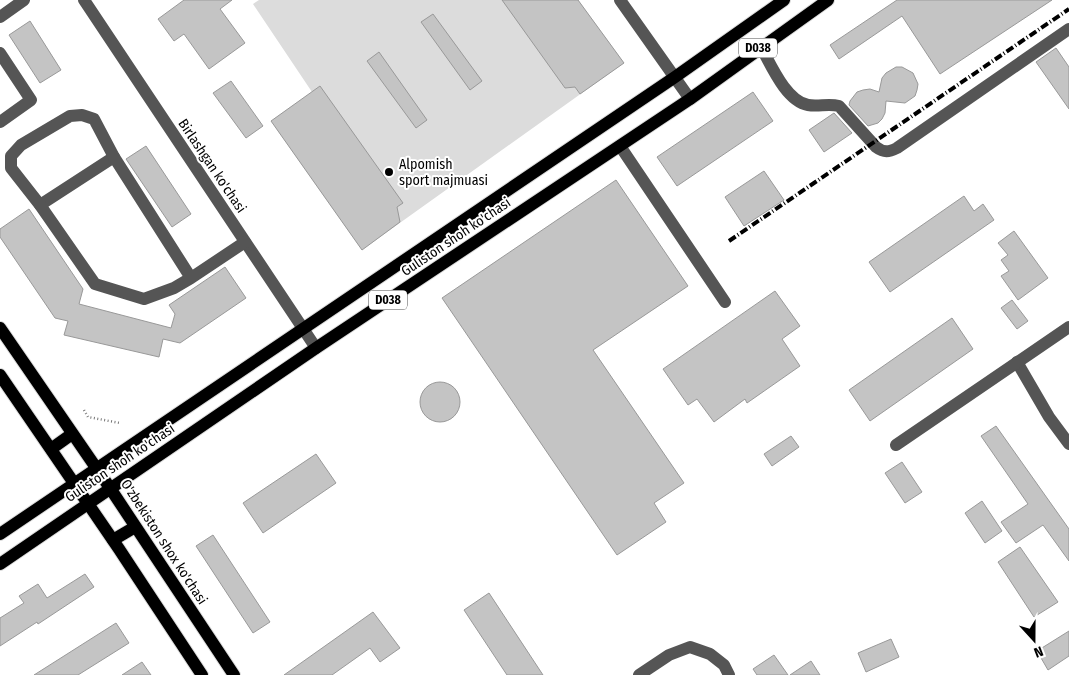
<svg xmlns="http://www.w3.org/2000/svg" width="1069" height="675" font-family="'Fira Sans Condensed',sans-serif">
  <rect width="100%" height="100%" fill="#fff"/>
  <polygon fill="#dcdcdc" points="259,0 578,0 624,63 362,250 271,121 312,92 253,4"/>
  <g fill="#c4c4c4" stroke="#999">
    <polygon points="184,0 232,0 220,9 245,43 209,69 184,34 174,41 158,19"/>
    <polygon points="502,0 578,0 624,63 580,94 575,87 565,88"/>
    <polygon points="897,0 1052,0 940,74 902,16 839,59 830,45"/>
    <polygon points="433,14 482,81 470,90 421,22"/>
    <polygon points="30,21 61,70 40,83 9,35"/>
    <polygon points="1056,48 1069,67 1069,109 1036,62"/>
    <polygon points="379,52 427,120 416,128 367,61"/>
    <polygon points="896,67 902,67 913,73 918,84 917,90 915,96 905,103 886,101 885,113 882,119 878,123 868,126 849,105 850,101 857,92 863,90 870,89 879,92 882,78 886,73"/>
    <polygon points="231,81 263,126 246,138 213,93"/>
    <polygon points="320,86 403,203 397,207 400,222 362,250 271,121"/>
    <polygon points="753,92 773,121 677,186 657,157"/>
    <polygon points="834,113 852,133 824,152 809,130"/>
    <polygon points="146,146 191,214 172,227 126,159"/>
    <polygon points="764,171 784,200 744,226 725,197"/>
    <polygon points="616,180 688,286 593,350 684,483 654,503 666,522 617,555 442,298"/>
    <polygon points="964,196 974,211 983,204 994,220 890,292 869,262"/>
    <polygon points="29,209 83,289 79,304 171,328 175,314 169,305 225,267 246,298 180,343 163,339 159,357 64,335 68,321 55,318 0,237 0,229"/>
    <polygon points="1014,231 1048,278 1018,300 1001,276 1009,271 1001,260 1008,255 998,243"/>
    <polygon points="775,291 800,326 782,339 800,366 747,403 745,399 714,422 697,399 688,405 663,369"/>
    <polygon points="1012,300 1028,321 1017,329 1001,308"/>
    <polygon points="952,318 973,349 870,421 849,390"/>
    <circle cx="440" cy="402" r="20"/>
    <polygon points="996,426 1069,529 1069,561 1043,525 1016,543 1001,522 1028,504 981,436"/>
    <polygon points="791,436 799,447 772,466 764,454"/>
    <polygon points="316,454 336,483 263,533 243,503"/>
    <polygon points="902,462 922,492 905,503 885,473"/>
    <polygon points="982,501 1002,531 985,543 965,513"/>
    <polygon points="213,535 270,622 253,633 196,546"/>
    <polygon points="1020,547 1058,602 1034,617 998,562"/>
    <polygon points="85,574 94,587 38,624 37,622 0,646 0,618 24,603 19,596 38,584 47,598"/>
    <polygon points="489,593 543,675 507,675 464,610"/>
    <polygon points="373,612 400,648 380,662 370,648 332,675 284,675"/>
    <polygon points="116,623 129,643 78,675 34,675"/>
    <polygon points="1069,631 1069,656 1048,670 1037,651"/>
    <polygon points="891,639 899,657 866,672 858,653"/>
    <polygon points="774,655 788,675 757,675 753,669"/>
    <polygon points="811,661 820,675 790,675"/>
    <polygon points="142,662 151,675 122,675"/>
  </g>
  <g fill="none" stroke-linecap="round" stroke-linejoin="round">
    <g stroke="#dbdbdb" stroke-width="14">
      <g id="major">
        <polyline points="0,328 110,488 234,675"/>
        <polyline points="0,375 119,549 202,675"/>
        <polyline points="51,449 72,434"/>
        <polyline points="0,534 675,77 784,0"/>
        <polyline points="113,540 135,527"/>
        <polyline points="0,564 316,348 690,99 828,0"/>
      </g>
    </g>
    <polyline stroke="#777" stroke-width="2.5" stroke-dasharray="1 2.5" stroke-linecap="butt" points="84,410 88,417 120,423"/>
    <g stroke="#555" stroke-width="12">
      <polyline points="84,0 316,348"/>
      <polyline points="620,0 690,99"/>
      <polyline points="0,17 24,0"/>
      <path d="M761 47C771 65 786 101 808 105 819 107 828 103 839 106L876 147C884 153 889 152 897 148L1069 29"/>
      <polyline points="0,53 31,100 0,122"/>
      <polyline points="620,146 725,302"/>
      <polyline points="40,205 114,157"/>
      <polyline points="191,278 114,157 94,119 82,115 70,116 21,145 11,156 11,168 40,205 95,284 144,299 174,288 191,278 245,242"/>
      <polyline points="1017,362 1049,417 1069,444"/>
      <polyline points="896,445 1069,327"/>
      <polyline points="639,675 669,655 690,647 710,654 724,665 729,675"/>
    </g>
    <use href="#major" stroke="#000" stroke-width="12"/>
    <polyline stroke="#000" stroke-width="4" stroke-dasharray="8 2.5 1 2.5" stroke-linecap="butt" points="729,241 1069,9"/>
  </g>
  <circle fill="#000" stroke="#fff" stroke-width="2" cx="389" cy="172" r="5"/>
  <g text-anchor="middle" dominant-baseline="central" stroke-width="4" stroke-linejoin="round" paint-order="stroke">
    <g fill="#fff" stroke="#4c4c4c" stroke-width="1">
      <rect x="739" y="38.5" width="38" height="19" rx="4"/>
      <rect x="369" y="290.5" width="38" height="19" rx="4"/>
    </g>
    <g font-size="12" font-weight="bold" fill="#000">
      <text x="758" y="48">D038</text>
      <text x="388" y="300">D038</text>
    </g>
    <g font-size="14" fill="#000" stroke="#fff" text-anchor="start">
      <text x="399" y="164">Alpomish<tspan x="399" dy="16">sport majmuasi</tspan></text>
    </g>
    <g font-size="14" fill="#000" stroke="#fff">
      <text transform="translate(212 166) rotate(56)">Birlashgan ko'chasi</text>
      <text transform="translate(456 237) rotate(-34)">Guliston shoh ko'chasi</text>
      <text transform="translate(120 463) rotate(-34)">Guliston shoh ko'chasi</text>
      <text transform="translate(164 542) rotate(57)">O'zbekiston shox ko'chasi</text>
    </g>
  </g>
  <g transform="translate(1034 640) rotate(159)" stroke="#ffffff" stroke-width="4" paint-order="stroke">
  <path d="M0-4L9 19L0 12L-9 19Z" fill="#000000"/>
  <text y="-8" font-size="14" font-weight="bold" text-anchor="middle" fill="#000000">N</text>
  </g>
</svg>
